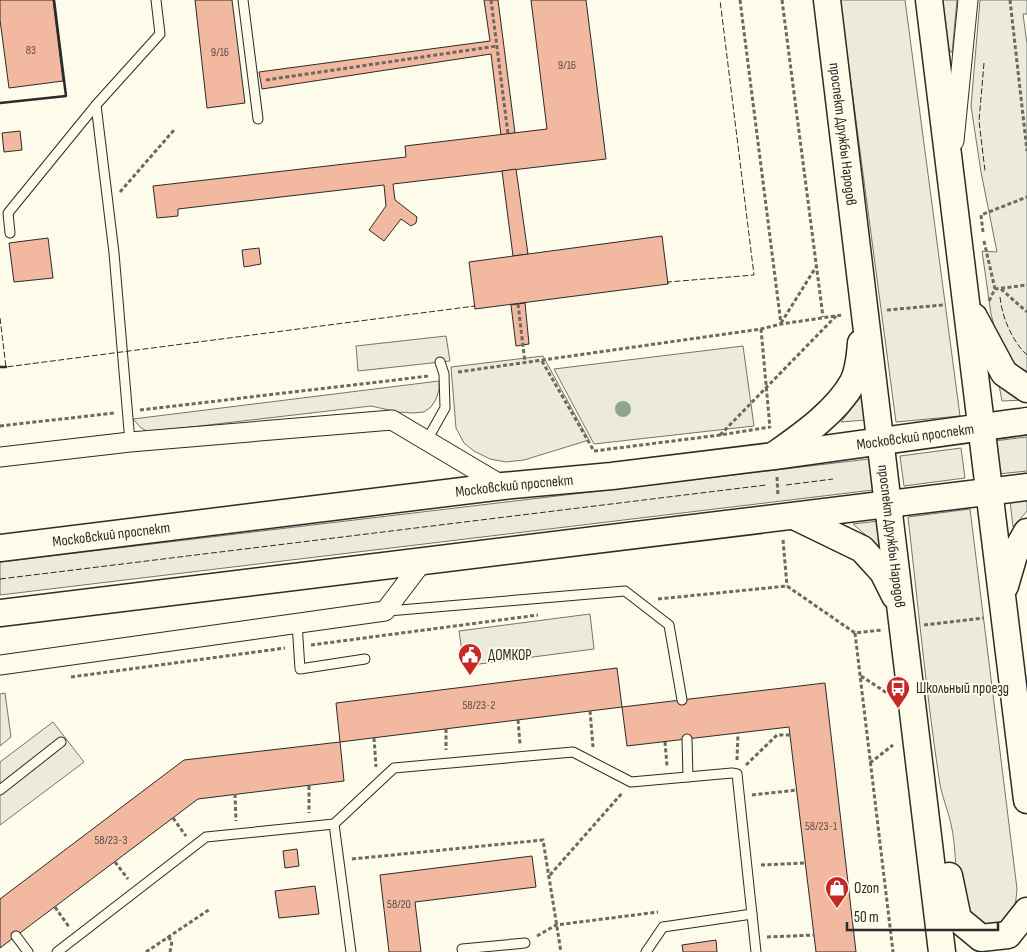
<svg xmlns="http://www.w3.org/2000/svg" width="1027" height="952" font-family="'Sofia Sans Condensed',sans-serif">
  <rect width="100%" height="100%" fill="#fdfbea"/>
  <g fill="#ecebdb" stroke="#74746e">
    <polygon points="840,0 905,0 960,416 896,422"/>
    <polygon points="936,0 957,0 952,53 940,36"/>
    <polygon points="980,0 1027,0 1027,14 1023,14 1027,44 1027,380 1001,352 991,314 982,251 997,252 981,172 971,106"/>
    <polygon points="743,346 754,426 594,444 554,369"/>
    <polygon points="543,356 589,440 524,460 506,462 490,459 474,451 464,443 456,428 451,367"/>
    <polygon points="998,379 1025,400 1002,401"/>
    <polygon points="439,381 439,390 436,399 431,407 424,412 412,413 398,412 371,406 148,432 140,427 133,419"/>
    <polygon points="863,394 866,420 841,422"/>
    <polygon points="1027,437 1027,471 998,474 994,441"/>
    <polygon points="961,448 965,478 904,486 900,456"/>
    <polygon points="869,459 873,490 0,595 0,562"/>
    <polygon points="1027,500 1027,511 1013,527 1010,501"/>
    <path d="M970 509 1017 889C1016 898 1016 910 1008 917 998 927 980 927 970 917 954 900 957 852 952 829 949 812 941 795 939 778 926 691 918 604 908 517Z"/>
    <polygon points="879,521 882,549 853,524"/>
  </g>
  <g fill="#eceadb" stroke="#74746e">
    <polygon points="446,336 450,361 358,371 356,346"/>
    <polygon points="590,614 594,649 464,666 459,631"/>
    <polygon points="5,693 11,737 0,746 0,694"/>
    <polygon points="53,722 84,762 0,825 0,762"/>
  </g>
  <g fill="#f2b8a0" stroke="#2b2b2b">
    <polygon points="0,0 53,0 63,81 9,88 0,20"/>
    <polygon points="195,0 232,0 245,103 207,108"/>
    <polygon points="484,0 498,0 515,133 501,135 491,54 262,89 259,72 490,41"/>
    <polygon points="531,0 586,0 606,159 393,184 395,200 417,217 416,223 411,226 401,219 384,241 369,230 386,206 384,185 178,209 178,216 157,218 153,186 406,157 405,146 547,129"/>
    <polygon points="20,131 22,150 4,152 2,133"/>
    <polygon points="516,169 528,254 513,256 502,171"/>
    <polygon points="662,236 668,284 475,309 469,262"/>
    <polygon points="48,238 53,278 14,282 9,243"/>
    <polygon points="259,248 261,264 244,267 242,250"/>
    <polygon points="525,303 529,344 516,346 511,305"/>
    <polygon points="617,668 622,707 340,742 336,703"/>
    <polygon points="825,683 856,952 816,952 789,727 627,746 622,707"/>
    <polygon points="340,742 344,781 198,799 0,948 0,899 184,760"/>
    <polygon points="297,849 299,866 285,868 283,851"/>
    <polygon points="532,856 536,887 415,902 421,952 389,952 380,875"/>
    <polygon points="315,886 319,914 279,918 275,891"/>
    <polygon points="716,940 717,952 683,952 682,945"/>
  </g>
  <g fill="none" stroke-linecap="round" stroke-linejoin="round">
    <g stroke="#2b2b2b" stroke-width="11">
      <g id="lane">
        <polyline points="243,0 258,119"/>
        <polyline points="10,233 8,213 96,105"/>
        <polyline points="427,440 445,408 444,374 440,362"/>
        <polyline points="130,442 114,253 96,105 160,34 156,0"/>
        <polyline points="388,611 625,591 669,625 682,700"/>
        <polyline points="297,623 300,669 365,659"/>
        <polyline points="687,739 688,777"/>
        <polyline points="0,790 61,742"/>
        <polyline points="334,824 351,952"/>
        <polyline points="16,936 28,952"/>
        <polyline points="57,952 206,837 334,824 394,768 573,752 631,782 732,773 737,774 756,952"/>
        <polyline points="463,952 462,949 525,943"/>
        <polyline points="646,952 663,927 752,914"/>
      </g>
    </g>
    <g stroke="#2b2b2b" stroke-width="21">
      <g id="street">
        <polyline points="954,141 968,0"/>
        <polyline points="0,457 130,442 392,420 503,486"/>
        <polyline points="0,665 385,611 423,561"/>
      </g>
    </g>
    <g stroke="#2b2b2b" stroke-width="29">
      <g id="secondary">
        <path id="s1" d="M827 0 942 952"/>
        <polyline points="929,0 1027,800"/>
        <polyline points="974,317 1004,373 1027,389"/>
        <path d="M776 454C803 435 837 411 853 382 859 370 860 356 861 343"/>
        <polyline points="796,517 862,549 883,572 895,596"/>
        <path id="s2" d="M0 548 503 486 612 476 774 456 1027 421"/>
        <polyline points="1005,586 1014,555 1027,532"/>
        <polyline points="0,613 1027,487"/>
        <polyline points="949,876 958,919 981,938 1008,935 1027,911"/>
      </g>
    </g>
    <g stroke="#6a6964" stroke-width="3" stroke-dasharray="4 2.5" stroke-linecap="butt">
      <polyline points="491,0 508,134"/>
      <polyline points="740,0 781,324"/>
      <polyline points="782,0 823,317"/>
      <polyline points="1010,0 1027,151"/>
      <polyline points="266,80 497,46"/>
      <polyline points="120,192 174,130"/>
      <polyline points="983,232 981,215 1027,197"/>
      <polyline points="984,241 995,289"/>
      <polyline points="1001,289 1027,312"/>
      <polyline points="989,301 995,289 1027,285"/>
      <polyline points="518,304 525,363"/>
      <polyline points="887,310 943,305"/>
      <polyline points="781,323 816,267"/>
      <polyline points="761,329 770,428"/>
      <polyline points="542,361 594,451 720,435 770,427"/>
      <polyline points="458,372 761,329 781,324 842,315"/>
      <polyline points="140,410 429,376"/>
      <polyline points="0,426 114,413"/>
      <polyline points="720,435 836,316"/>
      <polyline points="777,477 778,496"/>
      <polyline points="783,540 787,586"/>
      <polyline points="658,599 787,586 855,633 882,630"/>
      <polyline points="924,625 983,618"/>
      <polyline points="855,633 893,952"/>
      <polyline points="311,645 538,615"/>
      <polyline points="861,676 887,693"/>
      <polyline points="71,677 285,648"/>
      <polyline points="590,711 593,747"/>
      <polyline points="518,720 520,744"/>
      <polyline points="446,729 446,750"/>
      <polyline points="374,738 376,767"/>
      <polyline points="665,742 667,766"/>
      <polyline points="737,760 738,733"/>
      <polyline points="870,763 893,745"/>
      <polyline points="746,765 777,735 790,735"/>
      <polyline points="309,786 309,813"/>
      <polyline points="235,794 236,821"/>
      <polyline points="752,795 797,790"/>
      <polyline points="173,818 186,836"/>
      <polyline points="352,859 543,840 561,952"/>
      <polyline points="115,862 128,879"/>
      <polyline points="761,865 805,863"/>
      <polyline points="550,875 623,792"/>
      <polyline points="55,907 69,927"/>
      <polyline points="537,936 556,925 658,912"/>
      <polyline points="168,937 172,941 170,952"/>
      <polyline points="767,937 814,935"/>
      <polyline points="146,952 210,909"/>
    </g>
    <use href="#lane" stroke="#fdfbea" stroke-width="9"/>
    <use href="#street" stroke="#fdfbea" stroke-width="19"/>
    <use href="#secondary" stroke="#fdfbea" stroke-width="26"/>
    <g stroke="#2b2b2b" stroke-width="1" stroke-dasharray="6 2.5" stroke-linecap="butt">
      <polyline points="984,63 979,121 985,171"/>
      <polyline points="668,284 668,282 754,275 720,0"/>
      <path d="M1000 297C1002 317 1012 341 1027 355"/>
      <polyline points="0,318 6,367 475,306"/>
      <polyline points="786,485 833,479"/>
      <polyline points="0,579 766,485"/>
    </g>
    <g stroke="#2b2b2b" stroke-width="2.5">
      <polyline points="0,103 66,96 54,0"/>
      <polyline points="0,367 6,367"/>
    </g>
  </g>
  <circle fill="#8ea78a" cx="623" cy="409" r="8"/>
  <defs>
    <g id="civic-pin" transform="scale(1.25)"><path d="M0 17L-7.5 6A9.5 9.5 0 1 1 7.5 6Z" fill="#c62828" stroke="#fdfbea"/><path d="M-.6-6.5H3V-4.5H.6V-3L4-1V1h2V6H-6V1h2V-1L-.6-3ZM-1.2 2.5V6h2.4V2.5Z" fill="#fff"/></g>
    <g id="bus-pin" transform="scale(1.25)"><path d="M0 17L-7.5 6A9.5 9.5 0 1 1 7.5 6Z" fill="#c62828" stroke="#fdfbea"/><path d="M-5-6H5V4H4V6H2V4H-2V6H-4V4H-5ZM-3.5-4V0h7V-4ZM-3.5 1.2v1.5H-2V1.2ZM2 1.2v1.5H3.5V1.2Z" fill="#fff"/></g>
    <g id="shop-pin" transform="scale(1.25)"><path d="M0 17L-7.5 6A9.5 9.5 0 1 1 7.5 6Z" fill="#c62828" stroke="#fdfbea"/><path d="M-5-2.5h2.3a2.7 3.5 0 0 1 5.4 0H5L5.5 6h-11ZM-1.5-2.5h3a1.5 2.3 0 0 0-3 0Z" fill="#fff"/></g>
  </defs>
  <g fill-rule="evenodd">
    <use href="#civic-pin" x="470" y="655"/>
    <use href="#bus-pin" x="898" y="688"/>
    <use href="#shop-pin" x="837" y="888"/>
  </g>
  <g text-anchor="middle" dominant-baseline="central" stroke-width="4" stroke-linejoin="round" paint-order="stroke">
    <g font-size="12" fill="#5d4e48">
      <text x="31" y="50">83</text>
      <text x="220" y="52">9/16</text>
      <text x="567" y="65">9/16</text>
      <text x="479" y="705">58/23-2</text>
      <text x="821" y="826">58/23-1</text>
      <text x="111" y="840">58/23-3</text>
      <text x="399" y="904">58/20</text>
    </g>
    <g font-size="15" fill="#2b2b2b" stroke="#fdfbea">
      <text stroke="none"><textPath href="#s1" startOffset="135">проспект Дружбы Народов</textPath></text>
      <text stroke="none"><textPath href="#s2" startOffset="922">Московский проспект</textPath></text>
      <text stroke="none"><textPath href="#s2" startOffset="518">Московский проспект</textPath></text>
      <text stroke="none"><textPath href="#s2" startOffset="112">Московский проспект</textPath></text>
      <text stroke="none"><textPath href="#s1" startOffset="540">проспект Дружбы Народов</textPath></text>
    </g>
    <g font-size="15" fill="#2b2b2b" stroke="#fdfbea" text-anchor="start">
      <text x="488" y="655">ДОМКОР</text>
      <text x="916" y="688">Школьный проезд</text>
      <text x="854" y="888">Ozon</text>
    </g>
  </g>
  <path d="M847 922v8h151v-8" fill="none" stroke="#2b2b2b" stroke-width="2.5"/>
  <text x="854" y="922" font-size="15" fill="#2b2b2b" stroke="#fdfbea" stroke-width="4" paint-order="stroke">50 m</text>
</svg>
